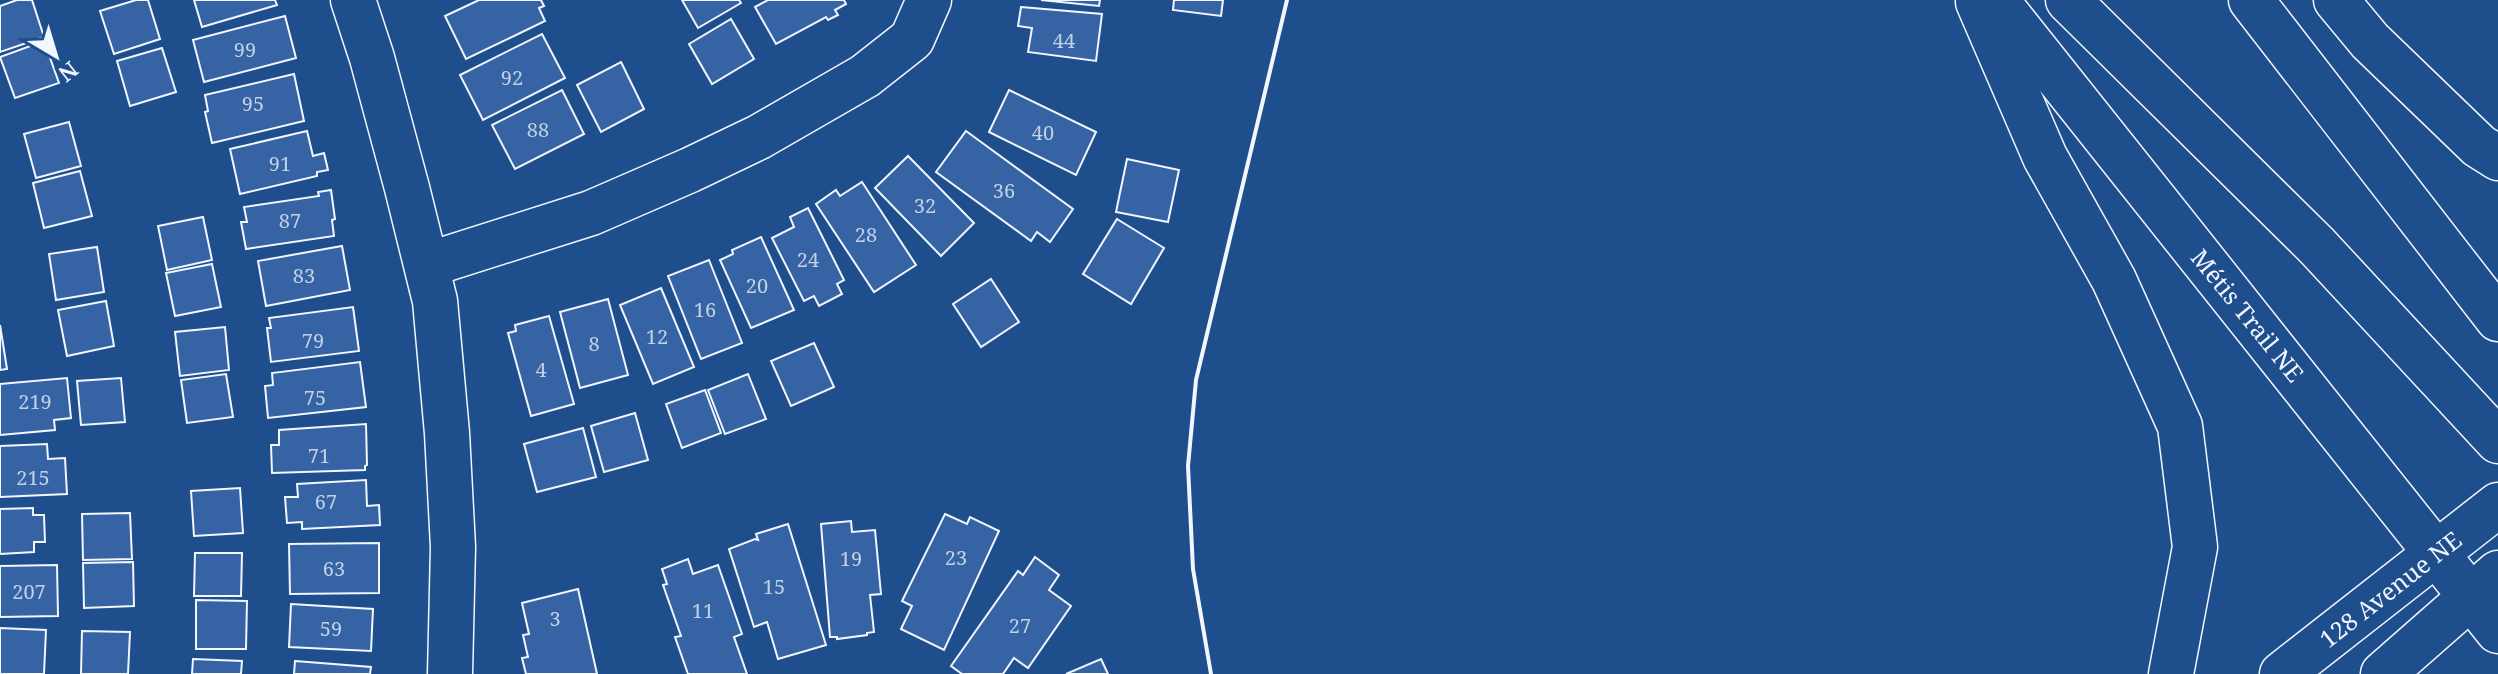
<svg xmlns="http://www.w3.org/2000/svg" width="2498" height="674" font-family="'Noto Serif',serif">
  <rect width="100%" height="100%" fill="#1f4e8c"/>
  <g fill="#3563a3" stroke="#f2f6ff" stroke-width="2">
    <polygon points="17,0 32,0 44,37 0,52 0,6"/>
    <polygon points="136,0 148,0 160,39 114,54 100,11"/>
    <polygon points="194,0 275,0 277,5 202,27"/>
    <polygon points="479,0 541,0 544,6 539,8 545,21 466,59 445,16"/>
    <polygon points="682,0 739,0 741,3 698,28"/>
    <polygon points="768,0 844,0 846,4 835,10 838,15 828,20 826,17 776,44 755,7"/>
    <polygon points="1041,0 1100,0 1099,6"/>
    <polygon points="1174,0 1223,0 1221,16 1173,10"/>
    <polygon points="1021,7 1102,14 1096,61 1028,52 1032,28 1018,26"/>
    <polygon points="285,16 296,58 204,82 193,40"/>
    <polygon points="731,19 754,59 712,84 689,44"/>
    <polygon points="542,34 565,78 483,120 460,75"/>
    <polygon points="44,41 59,83 15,98 0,57"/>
    <polygon points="162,48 176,92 130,106 117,61"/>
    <polygon points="621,62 644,109 601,132 577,85"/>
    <polygon points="294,74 304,121 212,143 205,112 208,111 205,95"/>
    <polygon points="562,90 584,134 515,169 492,125"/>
    <polygon points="1009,90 1096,132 1076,175 989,132"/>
    <polygon points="69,122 81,166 36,178 24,134"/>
    <polygon points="307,131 313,156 324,153 328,170 317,172 317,176 240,194 230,149"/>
    <polygon points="966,131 1073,209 1050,242 1037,232 1031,241 936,172"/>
    <polygon points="908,156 974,223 941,256 875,188"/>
    <polygon points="1127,159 1179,170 1168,222 1116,212"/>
    <polygon points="80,171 92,216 44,228 33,183"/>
    <polygon points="862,182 916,265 874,292 816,204 836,190 840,196"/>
    <polygon points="331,190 335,219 332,220 334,236 246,249 241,222 247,222 244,207 319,196 318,192"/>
    <polygon points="808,208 844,280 837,284 842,294 819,306 814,296 804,301 772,238 794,227 790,217"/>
    <polygon points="203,217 212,260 167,270 158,226"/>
    <polygon points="1117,219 1164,248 1131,304 1083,274"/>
    <polygon points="761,237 794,310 751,328 720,260 733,254 732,250"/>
    <polygon points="342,246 350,290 266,306 258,261"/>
    <polygon points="97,247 104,292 56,300 49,254"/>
    <polygon points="709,260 742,343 701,359 668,276"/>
    <polygon points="212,264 221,307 175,316 166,273"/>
    <polygon points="991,279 1019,322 981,347 953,304"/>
    <polygon points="661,288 694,367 653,384 620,305"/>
    <polygon points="608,299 628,375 580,388 560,312"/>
    <polygon points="106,301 114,346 67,356 58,310"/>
    <polygon points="353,307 359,351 271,362 267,328 271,328 269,318"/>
    <polygon points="549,316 574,404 531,416 508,333 516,331 515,325"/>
    <polygon points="0,325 7,369 0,370"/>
    <polygon points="225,327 229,370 180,376 175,332"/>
    <polygon points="814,343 834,387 791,406 771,361"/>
    <polygon points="360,362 366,407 268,418 265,386 273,385 272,373"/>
    <polygon points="226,374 233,417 187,423 181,380"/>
    <polygon points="748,374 766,419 725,434 708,390"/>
    <polygon points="67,378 71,418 54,420 55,430 0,435 0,384"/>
    <polygon points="121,378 125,422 81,425 77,381"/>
    <polygon points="705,390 721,433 682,448 666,404"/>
    <polygon points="635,413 648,460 604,472 591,426"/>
    <polygon points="366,424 367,465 365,466 365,470 272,473 271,445 279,445 279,430"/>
    <polygon points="583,428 596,477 537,492 524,444"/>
    <polygon points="47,444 48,459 65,458 67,494 0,497 0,446"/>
    <polygon points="366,480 367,506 379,505 380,525 302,529 302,522 287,523 285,497 298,497 297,484"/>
    <polygon points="240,488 243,533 194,536 191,491"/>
    <polygon points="33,508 33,515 44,515 45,542 34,542 34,552 0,554 0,509"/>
    <polygon points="130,513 132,559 83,560 82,514"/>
    <polygon points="945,514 967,524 970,517 999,531 944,650 901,629 912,606 902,601"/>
    <polygon points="851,521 852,532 875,530 881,594 870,595 874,632 867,633 867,635 837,639 837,637 830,637 821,524"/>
    <polygon points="788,524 826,645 778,659 767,622 754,627 729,549 755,539 758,540 756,534"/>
    <polygon points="379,543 379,593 290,594 289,544"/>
    <polygon points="195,553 242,553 241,596 194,596"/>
    <polygon points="1035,557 1059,575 1049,590 1071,606 1028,668 1014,658 1003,674 962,674 951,666 1018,571 1023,575"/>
    <polygon points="688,559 693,574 718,565 742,634 734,637 747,674 688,674 675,637 681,636 663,585 667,584 662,569"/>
    <polygon points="133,562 134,606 84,608 83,563"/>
    <polygon points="57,565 58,616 0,617 0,566"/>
    <polygon points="578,589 597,674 526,674 522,658 528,657 523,635 529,634 522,603"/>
    <polygon points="196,600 247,601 246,649 196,649"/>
    <polygon points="291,604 373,609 371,651 289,647"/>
    <polygon points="0,628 46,630 44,674 0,674"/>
    <polygon points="82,631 130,632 128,674 81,674"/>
    <polygon points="193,659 242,661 241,674 192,674"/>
    <polygon points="1101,659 1108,674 1066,674"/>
    <polygon points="295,661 371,667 370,674 294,674"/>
  </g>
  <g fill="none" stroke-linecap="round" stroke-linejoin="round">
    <g stroke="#f2f6ff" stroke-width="47">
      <g id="minor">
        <polyline points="353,0 372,58 407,188 435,301 447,433 453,547 450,674"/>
        <polyline points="427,265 591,213 690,170 759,137 865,76 912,39 929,0"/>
      </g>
    </g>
    <g stroke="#f2f6ff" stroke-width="47">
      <g id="major">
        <polyline points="1996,0 2498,631"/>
        <polyline points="2068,0 2317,246 2498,441"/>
        <polyline points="2251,0 2498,319"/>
        <polyline points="2336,0 2370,41 2479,146 2498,158"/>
        <polyline points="1978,2 2045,157 2114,280 2180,426 2195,547 2171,674"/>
        <polyline points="2282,674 2498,505"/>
        <polyline points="2383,674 2498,573"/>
      </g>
    </g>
    <use href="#minor" stroke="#1f4e8c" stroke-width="44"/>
    <use href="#major" stroke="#1f4e8c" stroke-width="44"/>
    <polyline stroke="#f2f6ff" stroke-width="4" points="1211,674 1193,569 1188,466 1196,380 1287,0"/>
  </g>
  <g text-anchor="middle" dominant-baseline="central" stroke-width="6" stroke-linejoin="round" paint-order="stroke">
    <g font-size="20" fill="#c3d1e8">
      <text x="1064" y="40">44</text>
      <text x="245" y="49">99</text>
      <text x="512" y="77">92</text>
      <text x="253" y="103">95</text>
      <text x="538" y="129">88</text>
      <text x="1043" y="132">40</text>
      <text x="280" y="163">91</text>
      <text x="1004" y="190">36</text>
      <text x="925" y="205">32</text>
      <text x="290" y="220">87</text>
      <text x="866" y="234">28</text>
      <text x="808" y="259">24</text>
      <text x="304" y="275">83</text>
      <text x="757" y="285">20</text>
      <text x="705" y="309">16</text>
      <text x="657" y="336">12</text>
      <text x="313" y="340">79</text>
      <text x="594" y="343">8</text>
      <text x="541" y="369">4</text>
      <text x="315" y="397">75</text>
      <text x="35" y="401">219</text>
      <text x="319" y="455">71</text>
      <text x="33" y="477">215</text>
      <text x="326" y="501">67</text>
      <text x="956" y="557">23</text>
      <text x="851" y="558">19</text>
      <text x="334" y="568">63</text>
      <text x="774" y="586">15</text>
      <text x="29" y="591">207</text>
      <text x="703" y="610">11</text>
      <text x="555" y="618">3</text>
      <text x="1020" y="625">27</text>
      <text x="331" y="628">59</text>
    </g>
    <g font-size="24" fill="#f2f6ff" stroke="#1f4e8c">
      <text transform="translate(2248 315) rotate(51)">Métis Trail NE</text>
      <text transform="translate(2390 589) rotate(-38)">128 Avenue NE</text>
    </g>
  </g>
  <g transform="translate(56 56) rotate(142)" stroke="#1f4e8c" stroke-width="6" paint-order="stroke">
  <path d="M0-6L14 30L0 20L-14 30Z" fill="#f2f6ff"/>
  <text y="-12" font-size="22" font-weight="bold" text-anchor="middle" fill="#f2f6ff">N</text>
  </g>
</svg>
